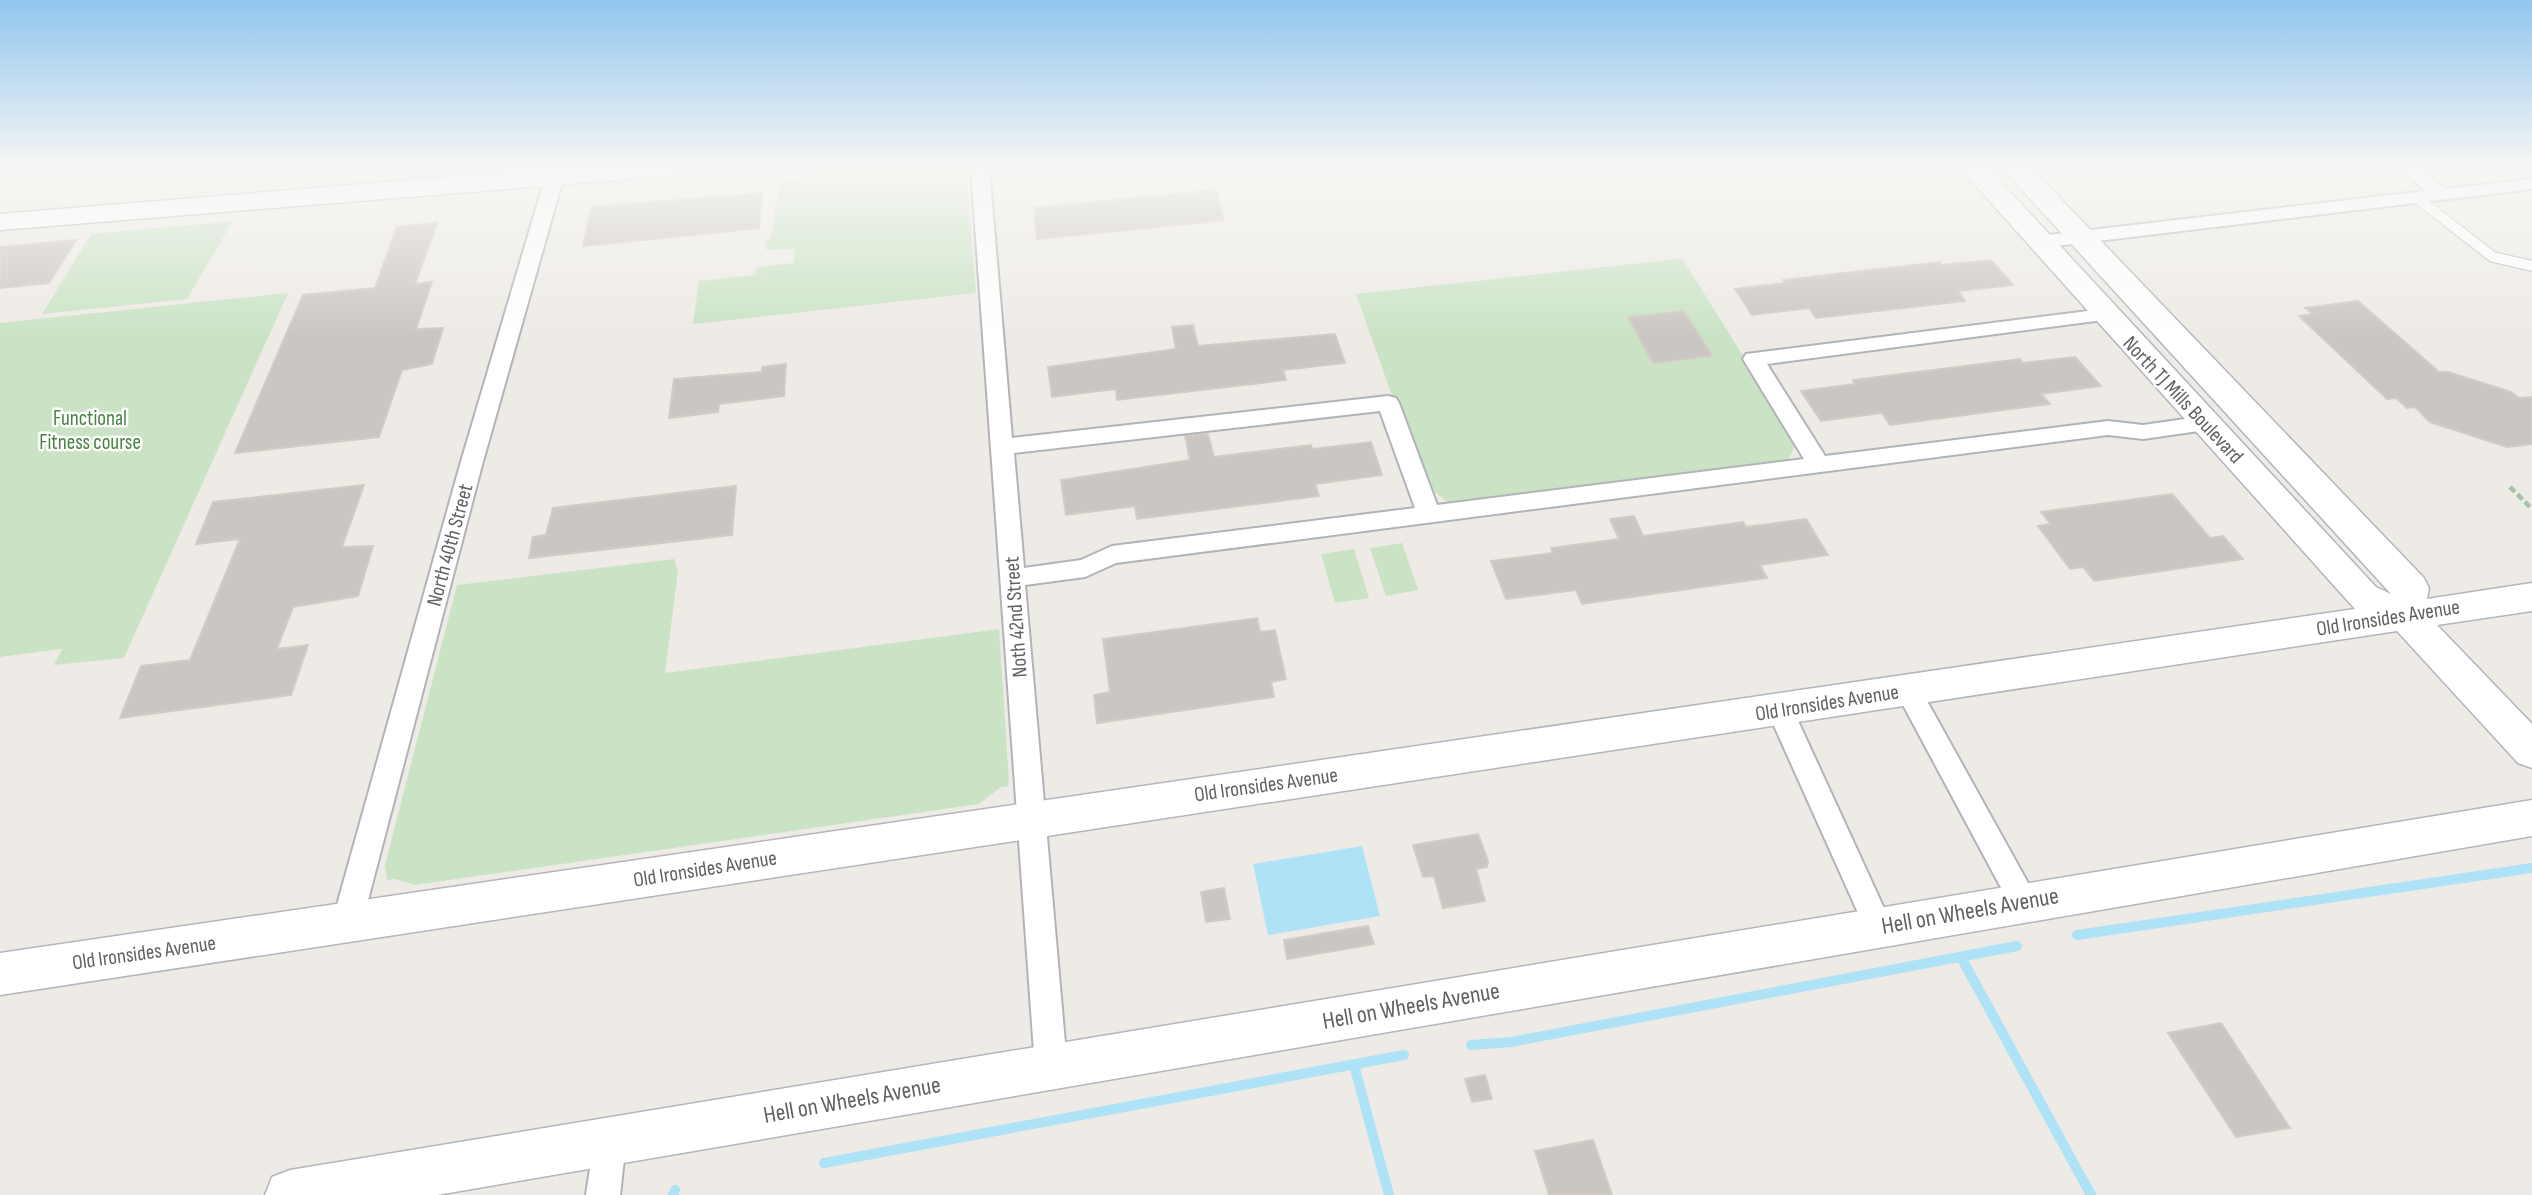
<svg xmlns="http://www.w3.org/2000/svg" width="2532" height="1195" font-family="'Sofia Sans Condensed',sans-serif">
  <rect width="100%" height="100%" fill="#eeebe6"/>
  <g fill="#cae3c5">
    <polygon points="897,168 966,168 976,293 693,324 699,281 755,275 757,267 794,263 795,249 766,250 766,241 771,239 780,179"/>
    <polygon points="233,221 187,299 42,314 91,234"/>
    <path d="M1679 259 1683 260 1791 432C1797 445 1794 453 1784 463L1467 505 1449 503 1423 483 1356 294Z"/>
    <polygon points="288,293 124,658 54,665 62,649 0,657 0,323"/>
    <polygon points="1402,543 1418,590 1386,596 1370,548"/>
    <polygon points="1354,549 1369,598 1335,603 1321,554"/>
    <polygon points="674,559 678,571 665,673 999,629 1009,781 1007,787 1001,787 979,804 415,885 395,879 387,880 385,865 457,585"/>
  </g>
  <polygon fill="#aee2f7" points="1362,846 1380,916 1268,935 1253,864"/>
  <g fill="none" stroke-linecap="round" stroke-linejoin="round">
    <g stroke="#aee2f7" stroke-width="10">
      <polyline points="2077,935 2532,868"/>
      <polyline points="1962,959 2091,1195"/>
      <polyline points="1471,1045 1511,1042 2017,946"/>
      <polyline points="1354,1065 1389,1195"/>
      <polyline points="824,1163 1404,1055"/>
      <polyline points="673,1195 675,1190"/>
    </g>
  </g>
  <g fill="#cac6c3" stroke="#d3ccc5" stroke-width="2">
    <polygon points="1216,190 1224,220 1037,239 1034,208"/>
    <polygon points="762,193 759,228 583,246 592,207"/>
    <polygon points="437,223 415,284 432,282 416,329 443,328 432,364 402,370 379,437 235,453 303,295 375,288 397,227"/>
    <polygon points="76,240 49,283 0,288 0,247"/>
    <polygon points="1991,260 2013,285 1958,291 1965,301 1816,318 1809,308 1752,315 1735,289 1785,283 1783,280 1940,262 1942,265"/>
    <polygon points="2358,301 2439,372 2448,372 2511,392 2519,398 2532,397 2532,444 2507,447 2430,422 2415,407 2407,408 2396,398 2387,399 2299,316 2313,314 2305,308"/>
    <polygon points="1684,311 1712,356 1653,363 1628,317"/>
    <polygon points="1193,325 1198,346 1335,334 1345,363 1283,370 1286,380 1117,400 1116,389 1052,397 1048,367 1176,349 1172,327"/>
    <polygon points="2075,357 2101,386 2041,394 2050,404 1890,425 1882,413 1821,421 1801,391 1855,384 1853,380 2020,359 2023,363"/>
    <polygon points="786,364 784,396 719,404 718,412 669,418 674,379 762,372 762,367"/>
    <polygon points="1208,434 1214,457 1311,445 1312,449 1371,442 1382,475 1315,484 1319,496 1137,519 1135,506 1066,515 1061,480 1190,460 1185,436"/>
    <polygon points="364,485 342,547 373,546 358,596 293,607 277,649 308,645 291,695 120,718 141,666 190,660 240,539 196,544 213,502"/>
    <polygon points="736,486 732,535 529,558 533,537 546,535 553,508"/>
    <polygon points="2172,494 2210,538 2223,536 2243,559 2094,581 2083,567 2070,569 2038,526 2051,524 2041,512"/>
    <polygon points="1634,516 1643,536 1743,522 1746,527 1806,519 1828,555 1760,565 1767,578 1582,604 1576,590 1506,599 1491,561 1553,553 1551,548 1619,539 1610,519"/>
    <polygon points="1257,618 1260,632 1275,630 1286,679 1271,682 1274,697 1097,723 1094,695 1110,692 1103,639"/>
    <polygon points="1478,834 1488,861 1487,867 1476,869 1485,901 1443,908 1434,876 1423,877 1413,845"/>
    <polygon points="1224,888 1230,919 1206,922 1201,892"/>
    <polygon points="1368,926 1374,944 1287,959 1284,940"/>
    <polygon points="2221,1023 2290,1128 2236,1137 2168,1033"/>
    <polygon points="1485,1075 1492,1099 1472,1102 1465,1079"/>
    <polygon points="1593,1140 1612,1195 1549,1195 1535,1151"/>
  </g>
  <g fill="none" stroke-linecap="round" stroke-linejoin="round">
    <g stroke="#b1b4b7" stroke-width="12">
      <polyline id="lane" points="2417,198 2493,257 2532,266"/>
    </g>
    <g stroke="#b1b4b7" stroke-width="4">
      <g id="street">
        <polygon points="548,168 566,168 482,465 362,923 357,932 347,936 337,932 332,923 460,465"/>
        <path d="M971 168H989L1012 438 1388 396 1396 398 1399 403 1437 505 1804 459 1743 359 1746 354 2104 309 2114 315 2111 319 1767 364 1825 456 2108 421 2143 425 2206 416 2214 418 2217 423 2214 428 2206 430 2143 439 2108 435 1116 563 1085 577 1025 585 1067 1066 1062 1077 1051 1081 1040 1077 1035 1066ZM1380 411 1415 508 1112 546 1081 560 1024 568 1014 453Z"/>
        <polygon points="2399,168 2420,168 2445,189 2532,179 2532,189 2039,248 2029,242 2039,236 2426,191"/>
        <polygon points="1908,680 1917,683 2033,892 2038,901 2033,910 2023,914 2013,910 1895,690 1899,683"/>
        <polygon points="1780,699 1789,703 1793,710 1888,917 1893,926 1888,935 1878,939 1868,935 1767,710 1771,703"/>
        <polygon points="610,1125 622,1129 626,1141 620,1195 586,1195 594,1141 598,1129"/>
      </g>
    </g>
    <g stroke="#b2b6b9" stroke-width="3">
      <g id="secondary">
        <polygon points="559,168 679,168 676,174 666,176 0,230 0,214"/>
        <polygon points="1960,168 1988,168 2376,587 2391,594 2002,168 2031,168 2424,578 2429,588 2427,599 2532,583 2532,611 2437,625 2532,724 2532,768 2518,763 2397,631 0,995 0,953 2355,609"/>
        <polygon points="2532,800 2532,836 437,1195 265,1195 272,1177 290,1170"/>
      </g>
    </g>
    <polyline stroke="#a1c6a6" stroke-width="4.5" stroke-dasharray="7 3.5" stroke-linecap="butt" points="2510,487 2532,509"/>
    <use href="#lane" stroke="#fff" stroke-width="10"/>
    <use href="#street" fill="#fff" fill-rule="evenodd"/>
    <use href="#secondary" fill="#fff" fill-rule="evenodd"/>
  </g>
  <linearGradient id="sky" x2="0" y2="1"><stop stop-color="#91c6ee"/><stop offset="0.5" stop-color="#f7f6f4"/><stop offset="1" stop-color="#f7f6f4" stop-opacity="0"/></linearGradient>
  <rect width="2532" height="336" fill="url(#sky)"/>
  <g text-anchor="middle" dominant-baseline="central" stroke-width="5" stroke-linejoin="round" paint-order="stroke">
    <g font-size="21" fill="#5e6265" stroke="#fff">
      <text transform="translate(2183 400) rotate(47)">North TJ Mills Boulevard</text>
      <text transform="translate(450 545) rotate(-75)">North 40th Street</text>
      <text transform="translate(1016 617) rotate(-94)">Noth 42nd Street</text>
      <text transform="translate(2388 618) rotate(-9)">Old Ironsides Avenue</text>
      <text transform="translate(1827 703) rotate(-9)">Old Ironsides Avenue</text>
      <text transform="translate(1266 785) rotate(-8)">Old Ironsides Avenue</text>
      <text transform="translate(705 869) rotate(-9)">Old Ironsides Avenue</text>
      <text transform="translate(144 953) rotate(-8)">Old Ironsides Avenue</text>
    </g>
    <g font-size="21" fill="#45833e" stroke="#fff">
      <text x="90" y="418">Functional<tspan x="90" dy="24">Fitness course</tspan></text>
    </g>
    <g font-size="24" fill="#5e6265" stroke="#fff">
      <text transform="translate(1970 911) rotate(-10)">Hell on Wheels Avenue</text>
      <text transform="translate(1411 1006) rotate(-10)">Hell on Wheels Avenue</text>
      <text transform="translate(852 1100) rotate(-10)">Hell on Wheels Avenue</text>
    </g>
  </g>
</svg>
